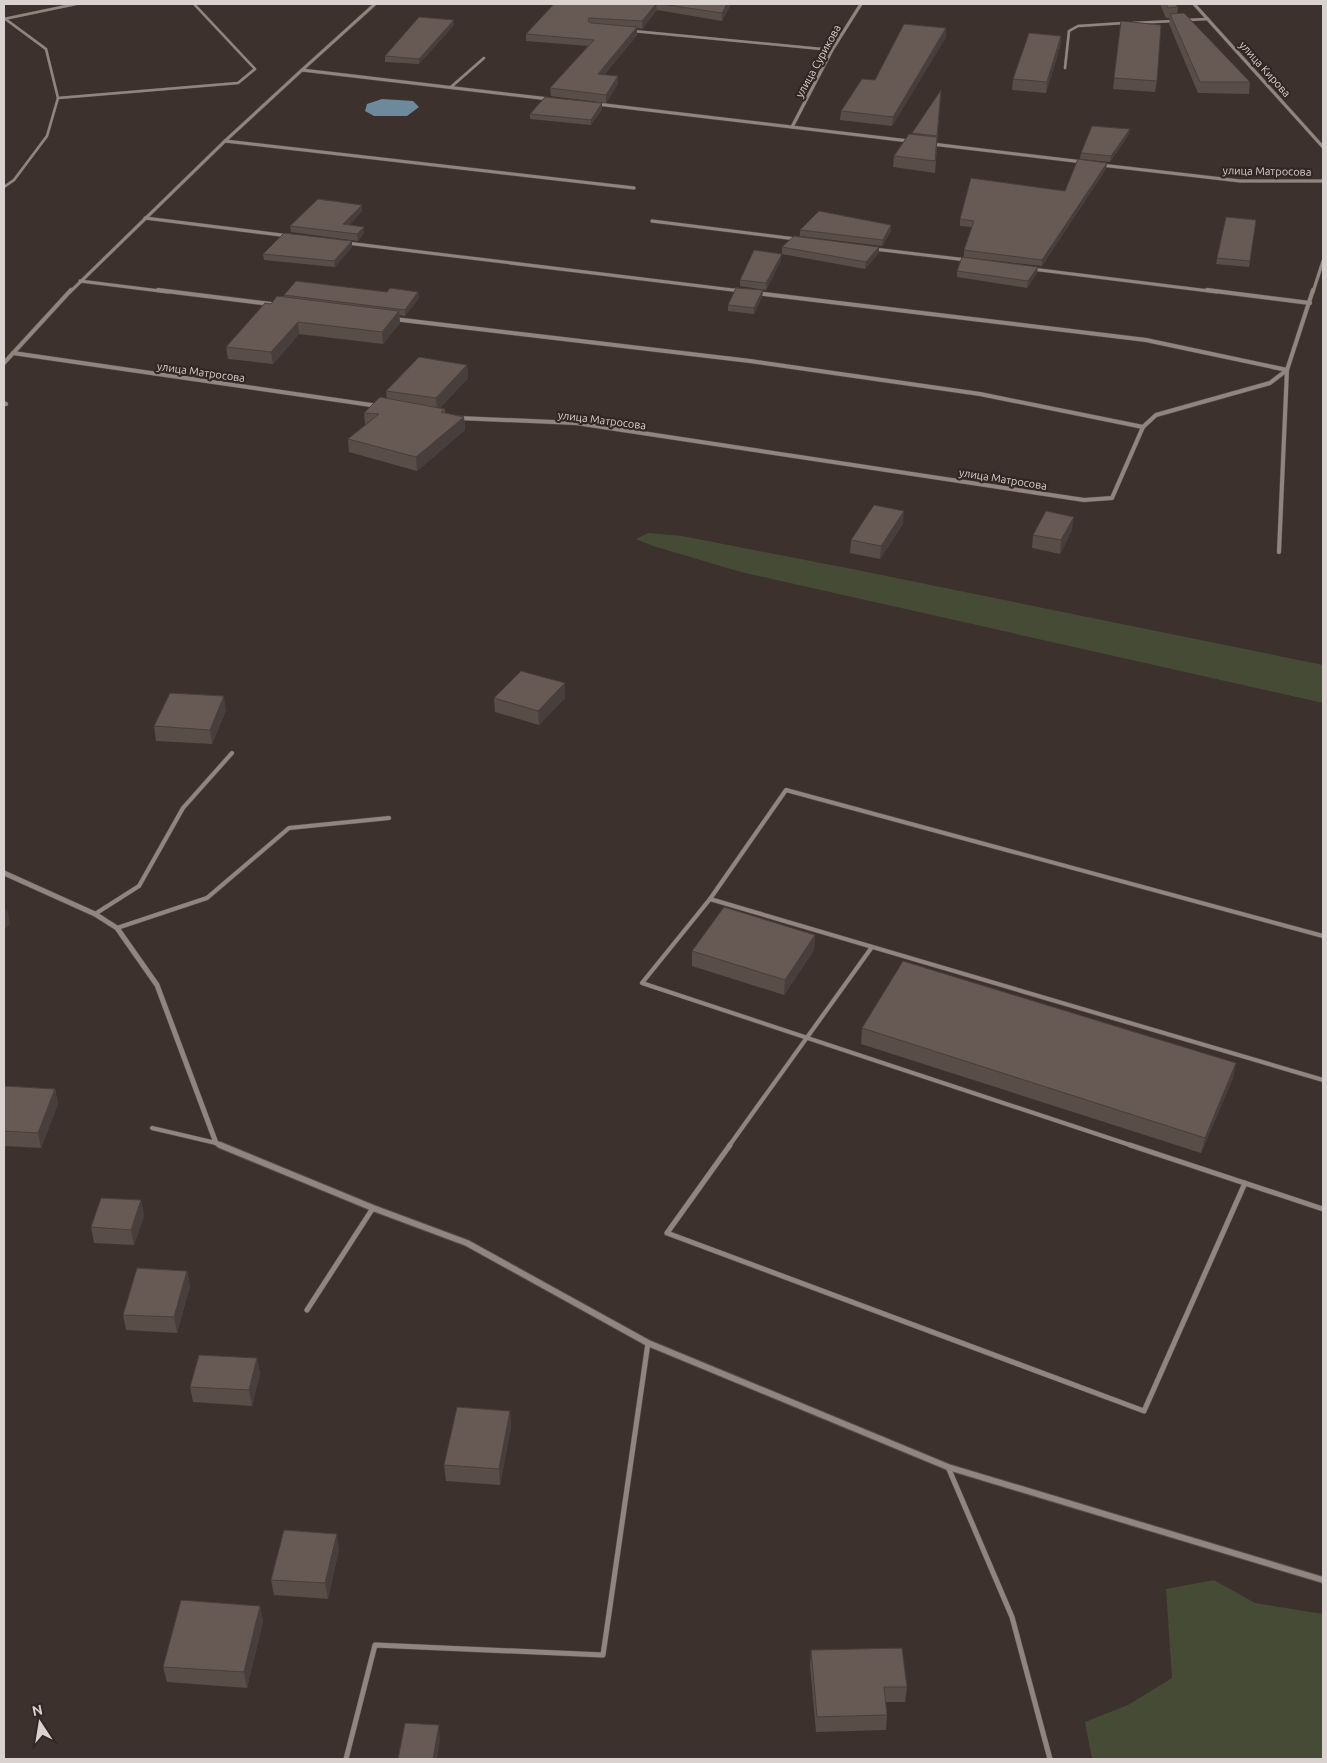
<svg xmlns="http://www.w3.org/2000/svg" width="1327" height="1763" font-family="Ubuntu,sans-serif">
  <rect width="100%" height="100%" fill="#3d312d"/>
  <g fill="#454b35">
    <polygon points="648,533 682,536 857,570 1323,665 1323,703 741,572 653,546 636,539"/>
    <polygon points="1214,1580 1255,1603 1323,1614 1323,1759 1092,1759 1085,1722 1128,1705 1172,1678 1166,1589"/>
  </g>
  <polygon fill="#6d8a9d" points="382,99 413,101 419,107 407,116 374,116 365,111 367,104"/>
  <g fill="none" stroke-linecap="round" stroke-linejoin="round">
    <g stroke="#574d49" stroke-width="3">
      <g id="lane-far2">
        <polyline points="4,18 46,49 58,98 47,136 14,180 4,187"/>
        <polyline points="4,19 76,4"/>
        <polyline points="1186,20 1208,19"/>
        <polyline points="1133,23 1174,21"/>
        <polyline points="633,31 832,50"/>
        <polyline points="1065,68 1069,31 1078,26 1124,23"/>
        <polyline points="451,87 484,58"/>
        <polyline points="58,98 238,83 255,69 194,4"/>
      </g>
    </g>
    <g stroke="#574d49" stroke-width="5">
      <g id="lane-far1">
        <polyline points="710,899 642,983 1133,1146"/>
        <polyline points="95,914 139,886 183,808 232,753"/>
        <polyline points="117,928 207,898 289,828 389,818"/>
        <polyline points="1323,936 786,790 710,899 1323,1080"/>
        <polyline points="152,1128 216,1143"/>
        <polyline points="729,1146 872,947"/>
      </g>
    </g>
    <g stroke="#574d49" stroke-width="6">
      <g id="lane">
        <polyline points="730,1145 667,1233 1144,1411 1245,1183"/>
        <polyline points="1130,1145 1323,1209"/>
        <polyline points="307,1310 373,1208"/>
        <polyline points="948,1467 1012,1617 1050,1759"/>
        <polyline points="346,1759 375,1645 603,1655 648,1343"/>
      </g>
    </g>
    <g stroke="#574d49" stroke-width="4">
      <g id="street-far3">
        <polyline points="1194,4 1323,147"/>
        <polyline points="302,70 375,4"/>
        <polyline points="597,104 909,141"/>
        <polyline points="792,127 832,50 861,4"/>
        <polyline points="225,141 634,188"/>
        <polyline points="932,144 1083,162"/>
        <polyline points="1101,165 1240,181 1323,181"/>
        <polyline points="145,218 289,236"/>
        <polyline points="652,221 796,239"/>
        <polyline points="347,243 741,291"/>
        <polyline points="874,249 967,260"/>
        <polyline points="1032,269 1217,292"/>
        <polyline points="80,281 168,292"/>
        <polyline points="70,292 225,141 302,70 549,99"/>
        <polyline points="1313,292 1323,261"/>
      </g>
    </g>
    <g stroke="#574d49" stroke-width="5">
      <g id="street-far2">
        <polyline points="158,290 271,304"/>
        <polyline points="736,290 741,291"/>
        <polyline points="1207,290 1310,303"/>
        <polyline points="756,293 1146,340 1287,370"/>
        <polyline points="394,319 750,361 980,394 1143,427 1156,415 1270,383 1287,370"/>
        <polyline points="13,353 378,406"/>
        <polyline points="4,363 71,290"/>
        <polyline points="4,403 6,404"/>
        <polyline points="458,418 576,423 1084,500 1112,498 1143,427"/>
        <polyline points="1279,552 1287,370 1313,290"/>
      </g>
    </g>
    <g stroke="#574d49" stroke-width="6">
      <polyline id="street-far1" points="4,873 95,914 117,928 157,985 216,1143 223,1146"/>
    </g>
    <g stroke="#574d49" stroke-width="8">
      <polyline id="street" points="220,1145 373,1208 467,1243 648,1343 948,1467 1323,1580"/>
    </g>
    <use href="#lane-far2" stroke="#92847f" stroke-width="2.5"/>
    <use href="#lane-far1" stroke="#92847f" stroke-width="4"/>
    <use href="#lane" stroke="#92847f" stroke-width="5"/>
    <use href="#street-far3" stroke="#92847f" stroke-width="3"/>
    <use href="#street-far2" stroke="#92847f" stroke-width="4"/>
    <use href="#street-far1" stroke="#92847f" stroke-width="5"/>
    <use href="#street" stroke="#92847f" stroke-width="6"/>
  </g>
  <g fill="#594d48">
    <polygon points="554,4 731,4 722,21 657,10 642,29 637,28 637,35 604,75 618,76 618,84 606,103 551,96 550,88 588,46 526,41 526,34"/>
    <polygon points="1160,4 1175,4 1178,7 1177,13 1250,82 1249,94 1198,93 1169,24 1170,18 1166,18"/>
    <polygon points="1121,21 1157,81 1155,92 1113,89"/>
    <polygon points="454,25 419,64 385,62 385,56"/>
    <polygon points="946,28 946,37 892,126 840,120 841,111 875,80"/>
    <polygon points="1061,36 1060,47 1046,93 1012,90 1013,79"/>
    <polygon points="941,90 935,173 893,167 894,156 912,134"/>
    <polygon points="602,109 591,125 530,119 530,114"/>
    <polygon points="1129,134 1110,162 1080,159 1081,153"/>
    <polygon points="1106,169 1042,266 964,257 964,250 972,227 960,226 960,219 1065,191"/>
    <polygon points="362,211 349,225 364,227 364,233 358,241 291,232 290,226"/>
    <polygon points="1226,217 1256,220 1249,267 1216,264"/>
    <polygon points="891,225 891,231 882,246 800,236 800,230"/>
    <polygon points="352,241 352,247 335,267 264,260 263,254"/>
    <polygon points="782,247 879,253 865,269 782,254"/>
    <polygon points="781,260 766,290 740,286 740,280"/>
    <polygon points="957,271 1037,273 1027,288 957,277"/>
    <polygon points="763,290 762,297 754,314 728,311 728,305"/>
    <polygon points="387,292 418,292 419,298 405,316 399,315 400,323 383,344 299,334 273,364 228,359 226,347 271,304 284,297 284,295"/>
    <polygon points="467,365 468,378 440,408 445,409 445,413 464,417 465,430 417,471 349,452 348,439 365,425 364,413 387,399 386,391"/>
    <polygon points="903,524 880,559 850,553 851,540"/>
    <polygon points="1072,530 1060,554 1032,548 1033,535"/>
    <polygon points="494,698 565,698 539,725 495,712"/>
    <polygon points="226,710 212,744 156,741 154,726"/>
    <polygon points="815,935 814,950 784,995 692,966 692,951"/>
    <polygon points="862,1028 1236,1063 1233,1078 1201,1153 861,1044"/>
    <polygon points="4,1086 55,1089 58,1104 41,1148 4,1146"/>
    <polygon points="141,1200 144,1216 134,1245 94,1243 91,1227"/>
    <polygon points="187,1271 190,1286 177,1333 126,1330 123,1315"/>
    <polygon points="257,1358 260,1374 252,1406 193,1402 190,1387"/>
    <polygon points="510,1411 511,1427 500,1485 446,1481 444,1465"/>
    <polygon points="339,1549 328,1599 274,1595 271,1580"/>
    <polygon points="260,1606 263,1621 247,1688 167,1682 163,1667"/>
    <polygon points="811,1650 907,1687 905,1702 886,1702 887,1715 886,1730 816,1732 810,1666"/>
  </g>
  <g fill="#483e3b">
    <polygon points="656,4 657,10 642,29 642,21"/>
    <polygon points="727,4 731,4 722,21 722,13"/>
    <polygon points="454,20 454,25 419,64 419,59"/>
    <polygon points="637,27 637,35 598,82 598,74"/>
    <polygon points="946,28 946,37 892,126 893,117"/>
    <polygon points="1061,36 1060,47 1046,93 1047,82"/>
    <polygon points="618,76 618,84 606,103 606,95"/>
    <polygon points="602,103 602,109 591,125 591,120"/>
    <polygon points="1130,129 1129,134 1110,162 1111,156"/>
    <polygon points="1107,163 1106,169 1042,266 1042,260"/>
    <polygon points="362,205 362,211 344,230 343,224"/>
    <polygon points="891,225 891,231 882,246 883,240"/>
    <polygon points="364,227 364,233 358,241 357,234"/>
    <polygon points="352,241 352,247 335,267 334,261"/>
    <polygon points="879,247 879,253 865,269 866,262"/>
    <polygon points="782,254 781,260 766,290 766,283"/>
    <polygon points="1038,267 1037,273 1027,288 1028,281"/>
    <polygon points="763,290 762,297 754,314 754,308"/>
    <polygon points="418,292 419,298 405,316 405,310"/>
    <polygon points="399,311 400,323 383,344 382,332"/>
    <polygon points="298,322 299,334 273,364 271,352"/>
    <polygon points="467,365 468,378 437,411 436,398"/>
    <polygon points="464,417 465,430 417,471 416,457"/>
    <polygon points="904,511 903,524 880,559 881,546"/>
    <polygon points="1074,517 1072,530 1060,554 1061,540"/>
    <polygon points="565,683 565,698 539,725 538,711"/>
    <polygon points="224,696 226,710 212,744 210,730"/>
    <polygon points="7,909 10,924 4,930 4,912"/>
    <polygon points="815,935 814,950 784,995 785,980"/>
    <polygon points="1236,1063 1233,1078 1201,1153 1205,1138"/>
    <polygon points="55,1089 58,1104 41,1148 38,1133"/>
    <polygon points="141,1200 144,1216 134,1245 131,1230"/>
    <polygon points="187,1271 190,1286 177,1333 174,1317"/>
    <polygon points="257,1358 260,1374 252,1406 249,1390"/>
    <polygon points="510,1411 511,1427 500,1485 499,1469"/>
    <polygon points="337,1534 339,1549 328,1599 325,1583"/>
    <polygon points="260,1606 263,1621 247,1688 244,1672"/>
    <polygon points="439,1725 440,1740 437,1759 433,1759"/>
  </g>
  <g fill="#675954" stroke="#483e3b">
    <polygon points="554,4 656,4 642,21 589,18 588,21 591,23 637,27 598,74 618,76 606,95 550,88 594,40 526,34"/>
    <polygon points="661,4 727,4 722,13"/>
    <polygon points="1166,4 1175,4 1178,7 1168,8"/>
    <polygon points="1184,13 1250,82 1200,82 1170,14"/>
    <polygon points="419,17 454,20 419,59 385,56"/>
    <polygon points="1121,21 1161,25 1157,81 1114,78"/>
    <polygon points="904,24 946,28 893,117 841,111 862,79 875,80"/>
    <polygon points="1029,33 1061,36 1047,82 1013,79"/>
    <polygon points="941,90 937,136 912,133"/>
    <polygon points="545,97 602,103 591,120 530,114"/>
    <polygon points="1092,126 1130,129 1111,156 1081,153"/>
    <polygon points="909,134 937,137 935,161 894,156"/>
    <polygon points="1078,159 1107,163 1042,260 964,250 974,221 960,219 971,178 1065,191"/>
    <polygon points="318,199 362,205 343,224 364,227 357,234 290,226"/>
    <polygon points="819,211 891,225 883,240 800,230"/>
    <polygon points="1226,217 1256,220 1250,261 1217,258"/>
    <polygon points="284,233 352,241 334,261 263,254"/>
    <polygon points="794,236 879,247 866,262 782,247"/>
    <polygon points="754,250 782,254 766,283 740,280"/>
    <polygon points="962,257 1038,267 1028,281 957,271"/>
    <polygon points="296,281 387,292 390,288 418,292 405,310 284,295"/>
    <polygon points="736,288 763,290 754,308 728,305"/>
    <polygon points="277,296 399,311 382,332 298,322 271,352 226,347 265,303 271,304"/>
    <polygon points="419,357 467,365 436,398 386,391"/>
    <polygon points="380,397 445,409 441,412 464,417 416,457 348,439 379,414 364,413"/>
    <polygon points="874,505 904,511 881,546 851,540"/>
    <polygon points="1046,511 1074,517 1061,540 1033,535"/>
    <polygon points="521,671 565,683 538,711 494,698"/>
    <polygon points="170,693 224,696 210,730 154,726"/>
    <polygon points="724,907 815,935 785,980 692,951"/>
    <polygon points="903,961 1236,1063 1205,1138 862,1028"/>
    <polygon points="4,1086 55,1089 38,1133 4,1131"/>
    <polygon points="101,1198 141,1200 131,1230 91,1227"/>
    <polygon points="137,1268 187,1271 174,1317 123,1315"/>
    <polygon points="199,1355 257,1358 249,1390 190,1387"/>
    <polygon points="457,1407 510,1411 499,1469 444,1465"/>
    <polygon points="284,1530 337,1534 325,1583 271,1580"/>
    <polygon points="181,1600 260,1606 244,1672 163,1667"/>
    <polygon points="902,1648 907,1687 884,1687 887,1715 817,1717 811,1650"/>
    <polygon points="405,1723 439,1725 433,1759 398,1759"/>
  </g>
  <g text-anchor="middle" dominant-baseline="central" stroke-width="4.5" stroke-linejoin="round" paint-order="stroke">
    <g font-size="11" fill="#dad2cf" stroke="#332723">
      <text transform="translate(818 61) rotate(-61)">улица Сурикова</text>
      <text transform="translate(1265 69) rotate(48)">улица Кирова</text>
      <text transform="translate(1267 171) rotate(1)">улица Матросова</text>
      <text transform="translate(201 372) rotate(8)">улица Матросова</text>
      <text transform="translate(602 420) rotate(7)">улица Матросова</text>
      <text transform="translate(1003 479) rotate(9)">улица Матросова</text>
    </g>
  </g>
  <rect width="1327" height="1763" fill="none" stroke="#dad2cf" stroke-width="10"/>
  <g transform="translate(40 1723) rotate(348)" stroke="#332723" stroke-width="4" paint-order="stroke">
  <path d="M0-4L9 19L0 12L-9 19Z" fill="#dad2cf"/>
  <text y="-8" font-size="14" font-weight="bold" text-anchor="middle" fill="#dad2cf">N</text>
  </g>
</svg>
